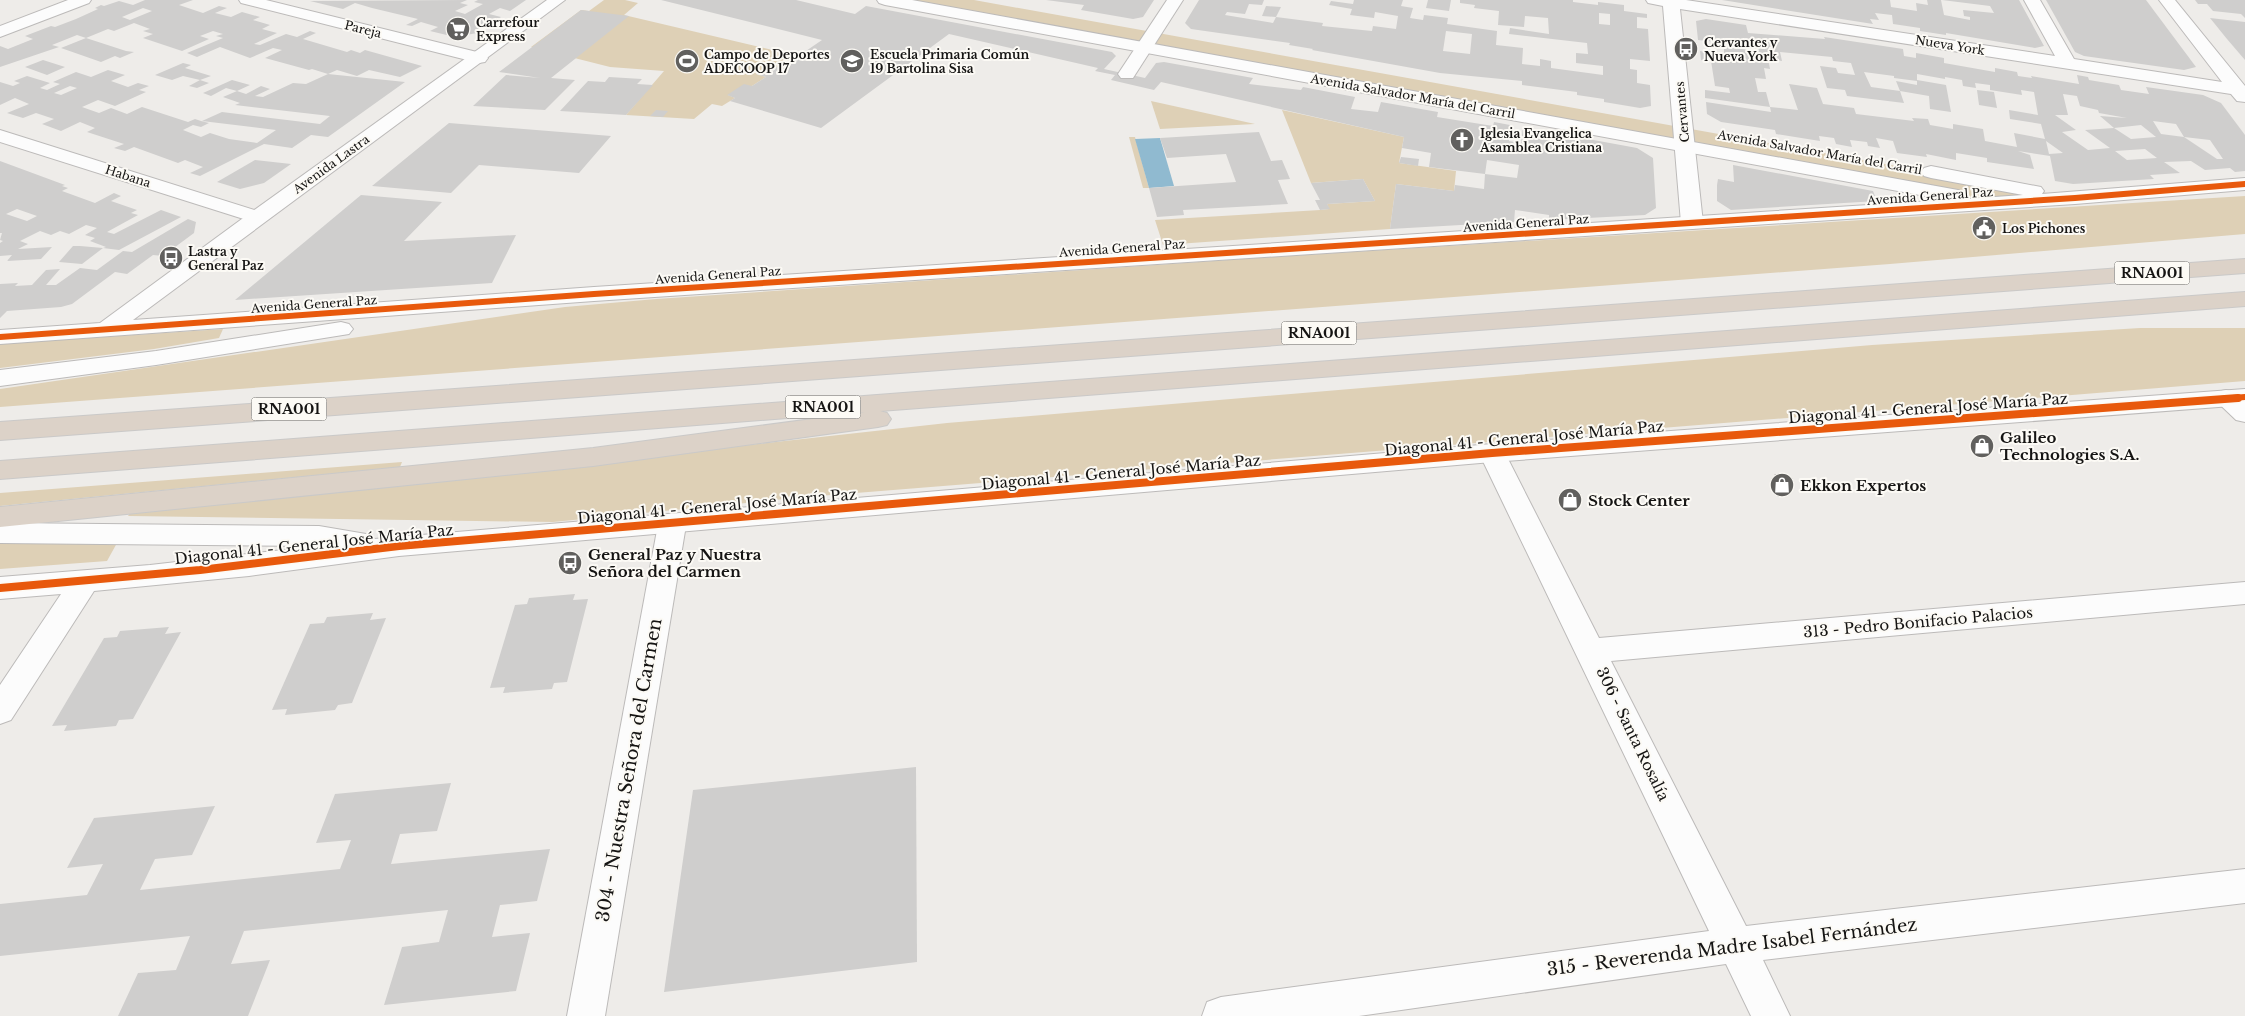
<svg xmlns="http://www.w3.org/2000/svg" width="2245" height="1016" font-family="'Libre Baskerville',serif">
  <rect width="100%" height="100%" fill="#eeece9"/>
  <g fill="#ded0b6">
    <polygon points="604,0 625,0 638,3 624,15 798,56 781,68 770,65 756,74 766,77 752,86 728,95 735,98 722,106 712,104 694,119 626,115 664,71 610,67 531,47 581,10 589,11"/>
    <polygon points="885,0 974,0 2075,198 2000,203"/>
    <polygon points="1151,101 1255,124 1160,129"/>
    <polygon points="1282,110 1404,137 1399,163 1456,171 1454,191 1396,184 1390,229 1163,245 1155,220 1320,210 1329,209 1327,204 1375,201 1363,179 1311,183"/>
    <polygon points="1129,137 1135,137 1149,188 1143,188"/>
    <polygon points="2245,196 2245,234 1890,264 0,407 0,389 565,307 656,299 1257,258"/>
    <polygon points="2140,328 2245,328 2245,381 806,497 553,522 128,516 133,509 278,497 947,423 1872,345"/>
    <polygon points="223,329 219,338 154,349 0,368 0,344"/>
    <polygon points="402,462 400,467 0,506 0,493"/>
    <polygon points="0,543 117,543 107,561 0,569"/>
  </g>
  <polygon fill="#90bad0" points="1160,138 1174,186 1149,188 1135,139"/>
  <g fill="#cfcecd" fill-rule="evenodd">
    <path d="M145 0H193L179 5 203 13 219 6 227 8 215 13 231 17 242 12 260 17 253 20 270 25 262 29 277 33 254 44 260 45 286 34 297 37 310 31 316 33 303 39 347 52 351 50 360 53 365 50 422 66 400 77 369 70 357 76 337 70 328 74 312 69 309 70 265 58 282 50 273 48 250 58 220 47 197 57 187 53 223 38 216 36 223 34 213 31 200 36 209 39 182 51 143 38 153 34 143 31 150 29 134 23 114 31 108 29 86 38 77 35 52 45 59 47 0 67V46L8 49 33 39 25 36 51 26 55 27 76 19 98 9 95 8 101 5 104 6 119 1 133 5ZM143 8 152 11 130 20 122 17Z"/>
    <polygon points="467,0 460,3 468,5 455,11 465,14 483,4 474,2 478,0 526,0 510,11 500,8 489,14 501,17 477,33 455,37 430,31 438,27 421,22 412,26 406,25 418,19 372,8 355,3 343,9 310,1"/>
    <polygon points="661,0 796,0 855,14 866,6 1112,52 1116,56 1104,69 1145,78 1156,63 1164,62 1253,78 1249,84 1301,90 1303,87 1355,97 1351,109 1378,112 1381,102 1438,112 1437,117 1493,126 1494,122 1510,125 1509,141 1521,143 1523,127 1637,148 1653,158 1656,208 1645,215 1549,220 1549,215 1515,210 1514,222 1390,229 1396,184 1454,191 1455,185 1484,189 1485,174 1517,178 1519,165 1487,160 1485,174 1429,167 1431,153 1402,148 1404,137 1161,82 1154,90 1111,80 1115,75 1095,71 1098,68 949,34 821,128 730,101 735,98 727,95 744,84 752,86 766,77 756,74 770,65 781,68 822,40"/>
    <polygon points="1046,0 1154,0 1143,17 1133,19 1081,10 1084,5"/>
    <path d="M1199 0H1264L1262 5 1249 4 1245 14 1227 12 1225 15 1273 23 1276 17 1323 23 1322 26 1372 31 1373 26 1396 29 1398 16 1375 12 1374 18 1350 15 1352 9 1329 5 1331 1 1353 4 1354 0H1403L1401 6 1413 8 1410 18 1423 20 1424 15 1448 18 1447 24 1497 31 1496 45 1523 48 1522 64 1540 66V59L1551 61V68L1603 75V66L1576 63V53L1588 54 1587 43 1509 34 1510 28 1549 34 1548 18 1525 16 1524 27 1498 25 1499 11 1474 8 1475 5 1460 3V0H1573V2L1598 5V2L1624 5V11L1647 14V18L1637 17V28L1648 29 1650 61 1630 59V69L1637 70V83L1650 85 1651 106 1640 108 1604 102V99L1577 95V92L1522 85V81L1440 73 1312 50 1313 49 1289 45 1290 43 1191 29 1185 23ZM1599 13 1610 14V25L1599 24ZM1446 31 1472 34 1470 54 1443 51Z"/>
    <polygon points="1428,0 1451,0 1449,11 1426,8"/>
    <polygon points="1722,0 1890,0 1891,7 1917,11 1916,3 1928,5 1927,0 1941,0 1944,15 1970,20 1970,17 1964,16 1963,10 1994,13 1990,6 1942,0 2019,0 2044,46 2035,48 1946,33 1946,35 1920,31 1920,28 1893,24 1892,15 1875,13 1879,20 1870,19 1873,24"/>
    <polygon points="2046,0 2146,0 2196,67 2184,70 2084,56 2075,52"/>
    <polygon points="2195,0 2245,0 2245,18 2241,14 2213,11 2207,4 2198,4"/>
    <polygon points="1266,6 1281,7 1276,17 1262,16"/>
    <polygon points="581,10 629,16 551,78 575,80 545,110 473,106 506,75 540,78 499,72"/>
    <polygon points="2210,18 2245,22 2245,60 2227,39"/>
    <path d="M1706 19 1746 25 1748 33 1825 39 1824 37 1903 49 1904 56 1916 58V53L1944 58V63L1995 72V68L2017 72 2018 76 2032 78 2031 76 2079 84 2077 75 2088 77 2089 80 2119 85 2121 90 2149 94 2146 87 2203 95 2221 103 2245 135V171L2235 172 2230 168 2205 170 2191 161 2164 162 2180 173 2150 175 2154 179 2073 184 2055 181 2050 156 2018 151 2030 155 2034 169 1987 162V158L1956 153V160L1926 154 1927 157 1897 153 1893 141 1876 138 1880 148 1868 146 1867 142 1850 140 1852 147 1836 144 1834 138 1819 136 1820 141 1776 134 1775 130 1721 122 1707 114 1706 102 1771 112 1770 107 1798 110 1789 84 1817 88 1823 104 1854 108 1856 114 1914 121 1912 118 1928 119 1930 125 1953 129V124L1983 129 1985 141 2017 147 2014 133 2045 139 2041 124 2010 119 2009 110 2038 115 2034 92 2021 90 2022 95 1990 90V85L1975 83 1976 88 1963 86 1962 80 1945 77V79L1917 74V81L1894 78V76L1864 72 1871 87 1900 91 1904 103 1847 96 1845 90 1827 88 1820 66 1836 68 1838 73 1855 75 1851 63 1833 61 1832 57 1780 52 1782 61 1768 59 1770 69 1764 68 1766 79 1755 78 1758 92H1766L1770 107 1705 98V90L1730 93 1729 88 1715 86 1711 61 1701 60 1700 51 1724 54V47L1759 51 1758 47 1698 40 1696 21ZM2063 94 2077 96 2080 106 2098 110 2099 113 2127 118 2100 116 2114 128 2141 125 2156 137 2131 139 2114 128 2085 130 2110 148 2088 150 2062 132 2076 130 2055 115H2068ZM2153 121 2176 124 2184 137 2210 140 2223 159H2217L2184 137 2161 134ZM2046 141 2063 153 2049 154ZM2145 149 2157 158 2127 160 2115 151Z"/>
    <polygon points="86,38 126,51 134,52 120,58 115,56 101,62 61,48"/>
    <polygon points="43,60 65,67 47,75 25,67"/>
    <polygon points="183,63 191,65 185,68 211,76 200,80 183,76 172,80 155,75"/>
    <path d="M108 70 125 75 111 81 128 87 138 83 149 86 139 90 146 92 115 106 98 100 82 107 99 113 111 108 127 114 142 107 188 122 195 119 201 121 209 123 201 127 193 125 183 130 201 137 210 133 229 139 257 143 276 130 202 121 222 112 320 124 330 116 235 105 240 103 223 97 237 91 226 88 211 96 203 93 232 80 250 85 237 91 246 94 261 86 270 89 255 96 263 97 293 83 306 84 328 74 405 82 328 137 311 135 292 148 264 144 200 176 190 173 203 167 185 160 178 163 134 147 125 151 114 148 124 144 87 132 95 128 80 122 61 131 42 124 54 119 36 113 23 118 7 113 29 104 15 98 0 105V82L13 86 20 83 14 81 27 76 50 83 40 88 47 90 60 84 53 82 76 72 91 77ZM70 86 77 88 61 95 54 93Z"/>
    <polygon points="609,77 642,79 637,84 653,85 626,115 560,111 588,81 605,82"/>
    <polygon points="200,80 209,83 197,88 189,86"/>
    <polygon points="1917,80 1946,85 1951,112 1930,109 1929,96 1900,91 1896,81 1917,85"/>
    <polygon points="1977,90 1994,92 1997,108 1979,105"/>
    <polygon points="656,110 668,111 663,117 650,116"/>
    <polygon points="449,123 611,136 579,173 479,165 451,193 372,186"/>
    <polygon points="1259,132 1271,161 1282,160 1290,179 1278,180 1288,204 1183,210 1184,215 1157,217 1149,188 1236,182 1226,154 1167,158 1160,138"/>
    <polygon points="1401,157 1419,159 1418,166 1399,163"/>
    <polygon points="255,160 291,164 264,183 240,189 217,182"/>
    <path d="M0 161 65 185 62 186 68 188 62 191 95 203 114 193 121 196 111 201 137 210 131 213 138 215 107 232 114 234 161 210 181 217 119 250 103 248 106 247 90 241 95 238 85 235 97 228 86 225 69 234 60 231 51 235 40 231 20 241 28 244 18 249 52 247 41 259 7 261 12 255 0 256V243L3 241 0 240 2 233H0ZM17 209 37 216 27 221 6 214Z"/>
    <polygon points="1733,165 1873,191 1877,201 1731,210 1717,201 1717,185 1718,179 1734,182"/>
    <polygon points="1363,179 1375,201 1327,204 1330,209 1320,210 1315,200 1320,200 1311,183"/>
    <polygon points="361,195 442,202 404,241 516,235 492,283 235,300"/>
    <polygon points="188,219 196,222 194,233 163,256 153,255 127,274 115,272 72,304 61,307 7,311 0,318 0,284 18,283 15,286 32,285 46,270 60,269 46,285 56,285 80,268 97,270 123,251 132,252"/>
    <polygon points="73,246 80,246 103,248 82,264 59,262"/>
    <polygon points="575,594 573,600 588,599 567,682 554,683 552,689 503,693 505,687 490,688 515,605 527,604 529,598"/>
    <polygon points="373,613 370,620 386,618 352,703 338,705 335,710 285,715 287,709 272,710 310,624 324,623 327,617"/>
    <polygon points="169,627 165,634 181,632 133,719 119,720 116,726 64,731 67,725 52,726 104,638 117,637 120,631"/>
    <polygon points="916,767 917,962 664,992 693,790"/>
    <polygon points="451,783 437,831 400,834 391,864 550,849 537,901 500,905 492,937 530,933 516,991 384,1005 402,947 439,942 448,910 244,931 231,964 270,960 248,1016 118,1016 138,973 176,970 190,936 0,956 0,904 87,895 103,864 67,868 94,818 215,806 192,855 155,859 140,890 340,869 351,840 316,843 335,794"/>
  </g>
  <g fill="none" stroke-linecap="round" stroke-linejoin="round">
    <g stroke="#bcbab9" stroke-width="2">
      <g id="minor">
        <polygon points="68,0 91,0 89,3 0,37 0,26"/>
        <polygon points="239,0 266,0 485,54 488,58 485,62 479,63 241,3"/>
        <polygon points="1167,0 1183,0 1133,78 1121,78 1118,74"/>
        <polygon points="1646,0 1686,0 2055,56 2024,0 2040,0 2074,59 2222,82 2159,0 2175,0 2245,86 2245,102 2237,101 2231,94 1680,9 1703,223 1699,227 1692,229 1685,227 1681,223 1663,6 1648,3"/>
        <polygon points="0,130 264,213 267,217 264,221 257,223 250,221 0,142"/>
        <polygon points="2226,390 2235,392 2245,401 2245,422 2236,420 2213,398 2217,392"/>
        <polygon points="1492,444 1501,447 1505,453 1599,638 2245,582 2245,604 1611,661 1746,926 2245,869 2245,903 1763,960 1790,1016 1751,1016 1726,964 1359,1016 1202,1016 1207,1002 1221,997 1709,931 1479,453 1483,447"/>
        <polygon points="672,515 682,518 686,525 605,1016 567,1016 658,525 662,518"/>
      </g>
    </g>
    <g stroke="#bcbab9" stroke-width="2">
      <g id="tertiary">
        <polygon points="547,0 565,0 133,320 594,287 1947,200 885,5 879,3 877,0 912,0 1958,190 1965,192 1968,196 1966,199 2023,195 1931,178 1924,176 1921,172 1924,168 1931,166 2041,187 2044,191 2042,194 2245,178 2245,190 2075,204 594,301 0,344 0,330 100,323 250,213"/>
        <polygon points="341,322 349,324 353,329 349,334 156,365 0,386 0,370 156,351"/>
        <polygon points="2245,389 2245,405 1492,462 399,556 249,576 94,591 11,720 0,724 0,685 61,594 0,599 0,577 150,565 319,546 0,543 0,523 319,526 372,535 374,539 1492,444"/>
      </g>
    </g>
    <g stroke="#cac9c8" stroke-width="2">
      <g id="motorway">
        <polygon points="2245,259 2245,273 0,440 0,422"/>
        <polygon points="2245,292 2245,306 880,411 887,413 891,419 887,425 878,427 593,466 0,527 0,507 593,448 865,412 0,479 0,461"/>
      </g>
    </g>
    <use href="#minor" fill="#fcfcfc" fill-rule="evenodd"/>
    <use href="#tertiary" fill="#fcfcfc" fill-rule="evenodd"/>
    <use href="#motorway" fill="#dcd2c8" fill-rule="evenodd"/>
    <g stroke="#fcfaf5" stroke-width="9">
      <g id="cycleway-far1">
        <polyline points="0,337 594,294 2075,198 2245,184"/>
        <polyline points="2221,399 2245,397"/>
      </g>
    </g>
    <g stroke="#fcfaf5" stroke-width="11">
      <polyline id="cycleway" points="0,588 200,570 399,546 1492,453 2238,398"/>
    </g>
    <use href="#cycleway-far1" stroke="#e8590c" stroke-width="6"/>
    <use href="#cycleway" stroke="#e8590c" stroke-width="8"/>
  </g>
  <defs>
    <g id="supermarket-disc" transform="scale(1.25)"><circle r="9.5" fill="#61605e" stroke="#fcfaf5"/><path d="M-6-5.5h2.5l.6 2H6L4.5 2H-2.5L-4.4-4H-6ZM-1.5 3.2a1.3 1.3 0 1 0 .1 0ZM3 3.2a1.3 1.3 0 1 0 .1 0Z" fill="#fff"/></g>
    <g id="bus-disc" transform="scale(1.25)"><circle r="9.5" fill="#61605e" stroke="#fcfaf5"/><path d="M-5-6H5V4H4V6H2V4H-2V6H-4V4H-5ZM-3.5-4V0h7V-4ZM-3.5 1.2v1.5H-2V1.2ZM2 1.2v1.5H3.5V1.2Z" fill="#fff"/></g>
    <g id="stadium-disc" transform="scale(1.25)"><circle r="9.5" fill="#61605e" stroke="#fcfaf5"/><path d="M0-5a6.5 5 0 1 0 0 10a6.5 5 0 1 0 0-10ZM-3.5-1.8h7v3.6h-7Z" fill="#fff"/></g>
    <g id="school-disc" transform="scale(1.25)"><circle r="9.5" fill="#61605e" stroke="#fcfaf5"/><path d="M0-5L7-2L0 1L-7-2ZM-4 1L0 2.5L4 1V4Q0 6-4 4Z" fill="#fff"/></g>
    <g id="church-disc" transform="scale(1.25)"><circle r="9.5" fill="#61605e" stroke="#fcfaf5"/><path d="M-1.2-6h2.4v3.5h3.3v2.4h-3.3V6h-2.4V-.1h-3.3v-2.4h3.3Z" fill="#fff"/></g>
    <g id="civic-disc" transform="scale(1.25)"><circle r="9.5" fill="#61605e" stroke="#fcfaf5"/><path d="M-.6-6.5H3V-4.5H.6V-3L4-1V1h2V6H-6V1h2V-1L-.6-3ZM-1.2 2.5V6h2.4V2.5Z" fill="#fff"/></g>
    <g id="shop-disc" transform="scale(1.25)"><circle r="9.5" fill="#61605e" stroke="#fcfaf5"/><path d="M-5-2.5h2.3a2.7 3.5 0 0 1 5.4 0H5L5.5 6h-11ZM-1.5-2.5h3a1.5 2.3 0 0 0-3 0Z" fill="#fff"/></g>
  </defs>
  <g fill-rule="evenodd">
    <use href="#supermarket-disc" x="458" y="29"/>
    <use href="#bus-disc" x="1686" y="49"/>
    <use href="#stadium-disc" x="687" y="61"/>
    <use href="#school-disc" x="852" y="61"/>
    <use href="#church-disc" x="1462" y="140"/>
    <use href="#civic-disc" x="1984" y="228"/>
    <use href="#bus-disc" x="171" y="258"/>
    <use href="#shop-disc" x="1982" y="446"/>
    <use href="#shop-disc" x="1782" y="485"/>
    <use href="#shop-disc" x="1570" y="500"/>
    <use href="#bus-disc" x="570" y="563"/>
  </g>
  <g text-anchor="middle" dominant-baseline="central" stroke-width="4" stroke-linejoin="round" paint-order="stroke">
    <g font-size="12" font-weight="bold" fill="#151413" stroke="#fcfaf5" text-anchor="start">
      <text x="476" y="22">Carrefour<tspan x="476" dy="14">Express</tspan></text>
      <text x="1704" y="42">Cervantes y<tspan x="1704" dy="14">Nueva York</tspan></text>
      <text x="704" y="54">Campo de Deportes<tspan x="704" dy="14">ADECOOP 17</tspan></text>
      <text x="870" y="54">Escuela Primaria Común<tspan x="870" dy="14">19 Bartolina Sisa</tspan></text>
      <text x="1480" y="133">Iglesia Evangelica<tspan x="1480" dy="14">Asamblea Cristiana</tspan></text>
      <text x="2002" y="228">Los Pichones</text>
      <text x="188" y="251">Lastra y<tspan x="188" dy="14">General Paz</tspan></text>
    </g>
    <g font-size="12" fill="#151413" stroke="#fcfaf5">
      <text transform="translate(363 29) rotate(14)">Pareja</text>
      <text transform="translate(1950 45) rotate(9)">Nueva York</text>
      <text transform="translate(1413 96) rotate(10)">Avenida Salvador María del Carril</text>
      <text transform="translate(1682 112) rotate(-95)">Cervantes</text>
      <text transform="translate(1820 152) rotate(10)">Avenida Salvador María del Carril</text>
      <text transform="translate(331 164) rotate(-36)">Avenida Lastra</text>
      <text transform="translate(128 176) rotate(18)">Habana</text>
      <text transform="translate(1930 196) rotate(-4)">Avenida General Paz</text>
      <text transform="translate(1526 223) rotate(-4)">Avenida General Paz</text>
      <text transform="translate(1122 248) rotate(-4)">Avenida General Paz</text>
      <text transform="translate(718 275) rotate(-4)">Avenida General Paz</text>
      <text transform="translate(314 304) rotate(-4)">Avenida General Paz</text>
    </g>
    <g fill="#fcfaf5" stroke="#5a5957" stroke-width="1">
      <rect x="2114.5" y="261.5" width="75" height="23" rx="4"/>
      <rect x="1281.5" y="321.5" width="75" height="23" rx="4"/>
      <rect x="785.5" y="395.5" width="75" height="23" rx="4"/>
      <rect x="251.5" y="397.5" width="75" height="23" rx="4"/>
    </g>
    <g font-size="14" font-weight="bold" fill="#151413">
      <text x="2152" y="273">RNA001</text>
      <text x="1319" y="333">RNA001</text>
      <text x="823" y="407">RNA001</text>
      <text x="289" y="409">RNA001</text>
    </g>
    <g font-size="15" fill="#151413" stroke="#fcfaf5">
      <text transform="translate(1928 408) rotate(-4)">Diagonal 41 - General José María Paz</text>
      <text transform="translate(1524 438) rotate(-5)">Diagonal 41 - General José María Paz</text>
      <text transform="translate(1121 472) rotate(-5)">Diagonal 41 - General José María Paz</text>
      <text transform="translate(717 506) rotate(-5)">Diagonal 41 - General José María Paz</text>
      <text transform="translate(314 544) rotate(-6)">Diagonal 41 - General José María Paz</text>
      <text transform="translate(1918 622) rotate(-5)">313 - Pedro Bonifacio Palacios</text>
      <text transform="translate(1633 734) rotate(64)">306 - Santa Rosalía</text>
    </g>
    <g font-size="15" font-weight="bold" fill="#151413" stroke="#fcfaf5" text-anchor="start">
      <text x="2000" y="437">Galileo<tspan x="2000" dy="17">Technologies S.A.</tspan></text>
      <text x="1800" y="485">Ekkon Expertos</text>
      <text x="1588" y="500">Stock Center</text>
      <text x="588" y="554">General Paz y Nuestra<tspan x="588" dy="17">Señora del Carmen</tspan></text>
    </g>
    <g font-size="18" fill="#151413" stroke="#fcfaf5">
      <text transform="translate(629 770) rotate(-80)">304 - Nuestra Señora del Carmen</text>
      <text transform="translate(1732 947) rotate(-7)">315 - Reverenda Madre Isabel Fernández</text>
    </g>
  </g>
</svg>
